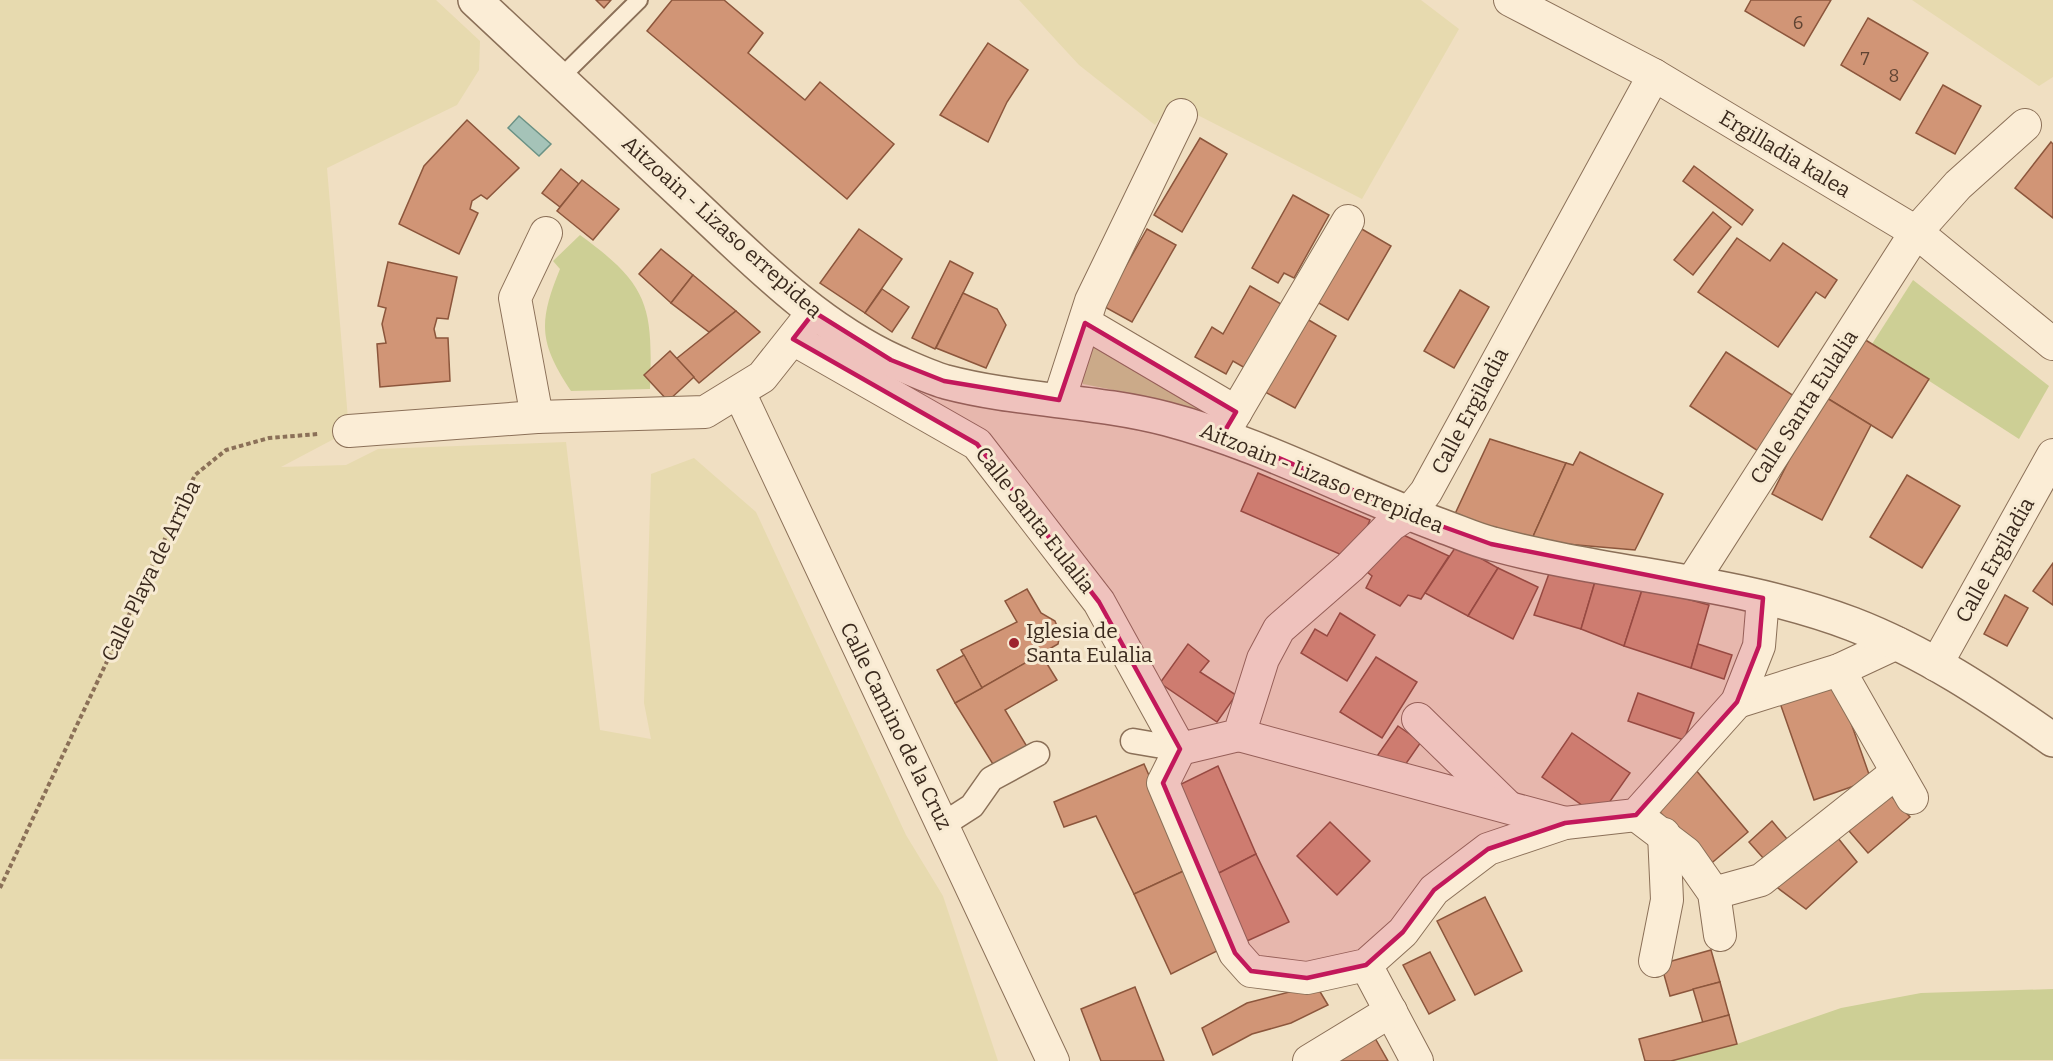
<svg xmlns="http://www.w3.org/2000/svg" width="2053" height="1061" font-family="Bitter,serif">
  <rect width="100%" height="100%" fill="#f0dfc2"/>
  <g fill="#e7daaf">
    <polygon points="0,0 436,0 480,41 479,70 457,105 327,168 349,431 281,467 346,465 378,449 566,442 600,730 651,739 644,703 651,474 694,458 756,512 906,835 943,896 998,1061 0,1059"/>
    <polygon points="1019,0 1421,0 1459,29 1362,199 1172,102 1155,125 1079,65"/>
    <polygon points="1912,0 2053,0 2053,77 2039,86"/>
  </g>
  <g fill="#cdcf95">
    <path d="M580 235C649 285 653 306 650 389L571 391C539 342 538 323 560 269L553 261Z"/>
    <polygon points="1913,280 2049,386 2019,439 1872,344"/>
    <polygon points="1098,346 1210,413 1206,415 1124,392 1083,384 1080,378 1091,349"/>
    <polygon points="2053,989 2053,1060 1671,1061 1737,1044 1841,1008 1921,993"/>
  </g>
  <polygon fill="#a5c3b8" stroke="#6b9285" stroke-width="1.5" points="519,116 551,144 539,156 508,128"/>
  <g fill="#d19576" stroke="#8c563c" stroke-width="1.5">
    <polygon points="596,0 611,0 604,8"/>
    <polygon points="672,0 724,0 763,33 748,53 805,100 820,82 894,144 847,199 647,31"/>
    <polygon points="1751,0 1831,0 1804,46 1745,11"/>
    <polygon points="1868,18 1928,53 1900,100 1841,65"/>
    <polygon points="988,43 1028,70 1007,102 988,142 940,115"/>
    <polygon points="1943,85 1981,106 1955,154 1916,133"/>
    <polygon points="467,120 519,168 487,199 481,195 472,201 470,209 478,213 459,254 399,224 424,166"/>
    <polygon points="1200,138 1227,154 1182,232 1154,215"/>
    <polygon points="2051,142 2053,144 2053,218 2015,188"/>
    <polygon points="1694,166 1753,210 1742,225 1683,181"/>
    <polygon points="561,169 579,184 560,207 542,193"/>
    <polygon points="582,180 619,209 593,240 557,211"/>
    <polygon points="1293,195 1329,215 1294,278 1284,273 1278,283 1252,268"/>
    <polygon points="1713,212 1731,227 1693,275 1674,260"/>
    <polygon points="1360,228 1391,246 1348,320 1317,302"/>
    <polygon points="859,229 902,259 865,313 820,283"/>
    <polygon points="1147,229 1176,245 1132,322 1103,306"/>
    <polygon points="1737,238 1770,261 1783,243 1837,280 1825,298 1816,292 1778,347 1698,292"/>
    <polygon points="661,249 693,275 671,303 639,274"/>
    <polygon points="950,261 973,273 935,349 912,338"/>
    <polygon points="388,262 457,277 448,319 437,318 434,329 436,338 448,338 450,381 380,387 377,344 386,343 382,324 386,308 378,306"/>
    <polygon points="693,275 736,311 709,332 671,303"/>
    <polygon points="1250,286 1281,304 1245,368 1233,361 1226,374 1195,357 1212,327 1223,334"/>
    <polygon points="882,289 909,307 892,332 865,313"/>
    <polygon points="1460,290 1489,307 1454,368 1424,351"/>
    <polygon points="963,293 997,309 1006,325 986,368 936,348"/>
    <polygon points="736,311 760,332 699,383 676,359"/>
    <polygon points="1307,319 1336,336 1295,408 1265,392"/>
    <polygon points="1859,336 1929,379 1892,438 1822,395"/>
    <polygon points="670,351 694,377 668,401 644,375"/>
    <polygon points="1726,352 1797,398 1761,453 1690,406"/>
    <polygon points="1822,395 1871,425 1822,520 1772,494"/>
    <polygon points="1490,439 1566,463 1531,541 1454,516"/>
    <polygon points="1580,452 1663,494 1635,550 1531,541 1566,463 1573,465"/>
    <polygon points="1258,473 1370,520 1361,542 1344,556 1241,511"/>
    <polygon points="1907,475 1960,506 1922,568 1870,537"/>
    <polygon points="1399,533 1449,556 1421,599 1408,595 1400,606 1366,588 1372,576 1367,572"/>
    <polygon points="1457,545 1498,568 1468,616 1425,593"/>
    <polygon points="2053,563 2053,605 2033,591"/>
    <polygon points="1498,568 1538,587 1513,639 1468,616"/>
    <polygon points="1551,568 1597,575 1581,629 1534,615"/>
    <polygon points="1597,575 1643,587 1624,646 1581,629"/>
    <polygon points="1643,587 1709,605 1691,668 1624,646"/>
    <polygon points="1027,589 1041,613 1055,621 1060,634 1058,644 982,688 961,650 1017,622 1005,601"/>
    <polygon points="2005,595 2028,608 2007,646 1984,634"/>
    <polygon points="1340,613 1375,635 1347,681 1301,653 1315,629 1327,636"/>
    <polygon points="1188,644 1209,661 1200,672 1236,695 1217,722 1160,683"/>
    <polygon points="1698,644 1732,655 1724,679 1691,668"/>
    <polygon points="1041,654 1057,680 1005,710 1029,750 996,769 955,703"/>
    <polygon points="964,655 982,688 955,703 937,670"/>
    <polygon points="1376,657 1417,682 1382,738 1340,712"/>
    <polygon points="1837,683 1871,780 1814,800 1780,703"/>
    <polygon points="1638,693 1694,713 1684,740 1628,721"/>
    <polygon points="1398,726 1421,742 1398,775 1375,759"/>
    <polygon points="1572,733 1630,773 1599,817 1542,777"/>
    <polygon points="1144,764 1190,868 1134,894 1096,816 1064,827 1054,802"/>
    <polygon points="1218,766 1256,854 1215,875 1175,787"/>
    <polygon points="1695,769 1748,832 1707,867 1654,805"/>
    <polygon points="1885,789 1910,817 1868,853 1843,824"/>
    <polygon points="1772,821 1787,839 1764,859 1749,842"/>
    <polygon points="1330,822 1370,861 1337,895 1297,856"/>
    <polygon points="1830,828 1857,862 1806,909 1771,883"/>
    <polygon points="1256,854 1289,922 1247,941 1215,875"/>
    <polygon points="1190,868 1223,948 1171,974 1134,894"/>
    <polygon points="1485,897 1522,971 1475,995 1437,921"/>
    <polygon points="1711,950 1720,982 1670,996 1661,964"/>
    <polygon points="1430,952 1455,1000 1429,1014 1403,965"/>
    <polygon points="1720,982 1729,1015 1703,1023 1693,989"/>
    <polygon points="1316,985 1328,1005 1291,1023 1252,1034 1213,1055 1202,1028 1247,1003"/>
    <polygon points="1135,987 1164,1061 1101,1061 1081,1009"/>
    <polygon points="1729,1015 1737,1044 1671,1061 1645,1061 1639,1039"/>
    <polygon points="1371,1031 1388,1061 1323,1061"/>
  </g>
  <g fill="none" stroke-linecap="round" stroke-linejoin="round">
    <g stroke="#8b7058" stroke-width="20">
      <polyline id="service" points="559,79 639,0"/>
    </g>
    <g stroke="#8b7058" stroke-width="27">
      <g id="pedestrian">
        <polyline points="1133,741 1180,749"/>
        <polyline points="944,824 972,806 991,779 1037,754"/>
      </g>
    </g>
    <g stroke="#8b7058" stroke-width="34">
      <g id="minor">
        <polyline points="1510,0 1654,75"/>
        <polyline points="1085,323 1236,412"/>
        <polyline points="793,339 977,444 1099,602 1180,749 1239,735 1263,659 1279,629 1350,567 1391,525 1408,514 1426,492 1654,75 1916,232 2053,344"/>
        <polyline points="739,392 1053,1061"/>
        <polyline points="1059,400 1091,301 1181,115"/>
        <polyline points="537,417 515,298 546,233"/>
        <polyline points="349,431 537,417 705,412 762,377 804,324"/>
        <polyline points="1223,434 1348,221"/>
        <polyline points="1692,582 1916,232 1958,185 2025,125"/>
        <polyline points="1936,665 2053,455"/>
        <polyline points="1839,670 1912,798"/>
        <polyline points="1737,702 1839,670 1897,643"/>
        <polyline points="1418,719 1506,805"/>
        <polyline points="1239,735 1565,823"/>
        <polyline points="1180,749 1163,783 1235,953 1251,971 1307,978 1366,965 1403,932 1434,890 1488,849 1565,823 1636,815 1737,702 1759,646 1763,598"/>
        <polyline points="1636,815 1686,853 1714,893 1720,935"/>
        <polyline points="1714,893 1761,880 1897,772"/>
        <polyline points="1655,961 1667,900 1664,834"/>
        <polyline points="1366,965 1417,1061"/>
        <polyline points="1309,1061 1391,1011"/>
      </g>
    </g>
    <g stroke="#8b7058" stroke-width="36">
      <path id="tertiary" d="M475 0C547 68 619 135 691 202 754 261 817 326 896 362 912 369 929 377 946 382 1018 401 1094 400 1167 419 1262 444 1349 492 1442 526 1459 532 1476 540 1493 544 1611 576 1736 580 1852 624 1925 652 1989 695 2053 740"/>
    </g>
    <polyline stroke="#8b7058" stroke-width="4" stroke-dasharray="4.5 3" stroke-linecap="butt" points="0,888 195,475 226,450 269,438 318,434"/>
    <use href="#service" stroke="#fbedd6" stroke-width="16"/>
    <use href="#pedestrian" stroke="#fbedd6" stroke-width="24"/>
    <use href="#minor" stroke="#fbedd6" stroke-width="32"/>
    <use href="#tertiary" stroke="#fbedd6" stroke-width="33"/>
  </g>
  <path fill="#c2185b" fill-opacity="0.2" stroke="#c2185b" stroke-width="4.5" stroke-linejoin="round" d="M814 312 891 360 944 381 1059 400 1085 323 1236 412 1223 434 1408 514 1491 544 1763 598 1759 646 1737 702 1636 815 1565 823 1488 849 1434 890 1403 932 1366 965 1307 978 1251 971 1235 953 1163 783 1180 749 1099 602 977 444 793 339Z"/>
  <circle fill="#9e242e" stroke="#f7ead2" stroke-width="2" cx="1014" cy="643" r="6"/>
  <g text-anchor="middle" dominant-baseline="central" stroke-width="6" stroke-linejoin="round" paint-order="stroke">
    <g font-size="18" fill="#604433">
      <text x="1798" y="23">6</text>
      <text x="1865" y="59">7</text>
      <text x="1894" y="76">8</text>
    </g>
    <g font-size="21" fill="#3a291d" stroke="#f7ead2">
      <text transform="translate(1785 154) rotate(31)">Ergilladia kalea</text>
      <text transform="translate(722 227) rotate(42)">Aitzoain - Lizaso errepidea</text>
      <text transform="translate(1804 407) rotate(-57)">Calle Santa Eulalia</text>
      <text transform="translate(1470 411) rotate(-62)">Calle Ergiladia</text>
      <text transform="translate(1322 478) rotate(22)">Aitzoain - Lizaso errepidea</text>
      <text transform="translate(1035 520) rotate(52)">Calle Santa Eulalia</text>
      <text transform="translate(1995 560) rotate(-61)">Calle Ergiladia</text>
      <text transform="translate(151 571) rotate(-64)">Calle Playa de Arriba</text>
      <text transform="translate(896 726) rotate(64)">Calle Camino de la Cruz</text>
    </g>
    <g font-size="21" fill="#3a291d" stroke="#f7ead2" text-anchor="start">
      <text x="1026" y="631">Iglesia de<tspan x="1026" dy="24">Santa Eulalia</tspan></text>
    </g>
  </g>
</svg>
